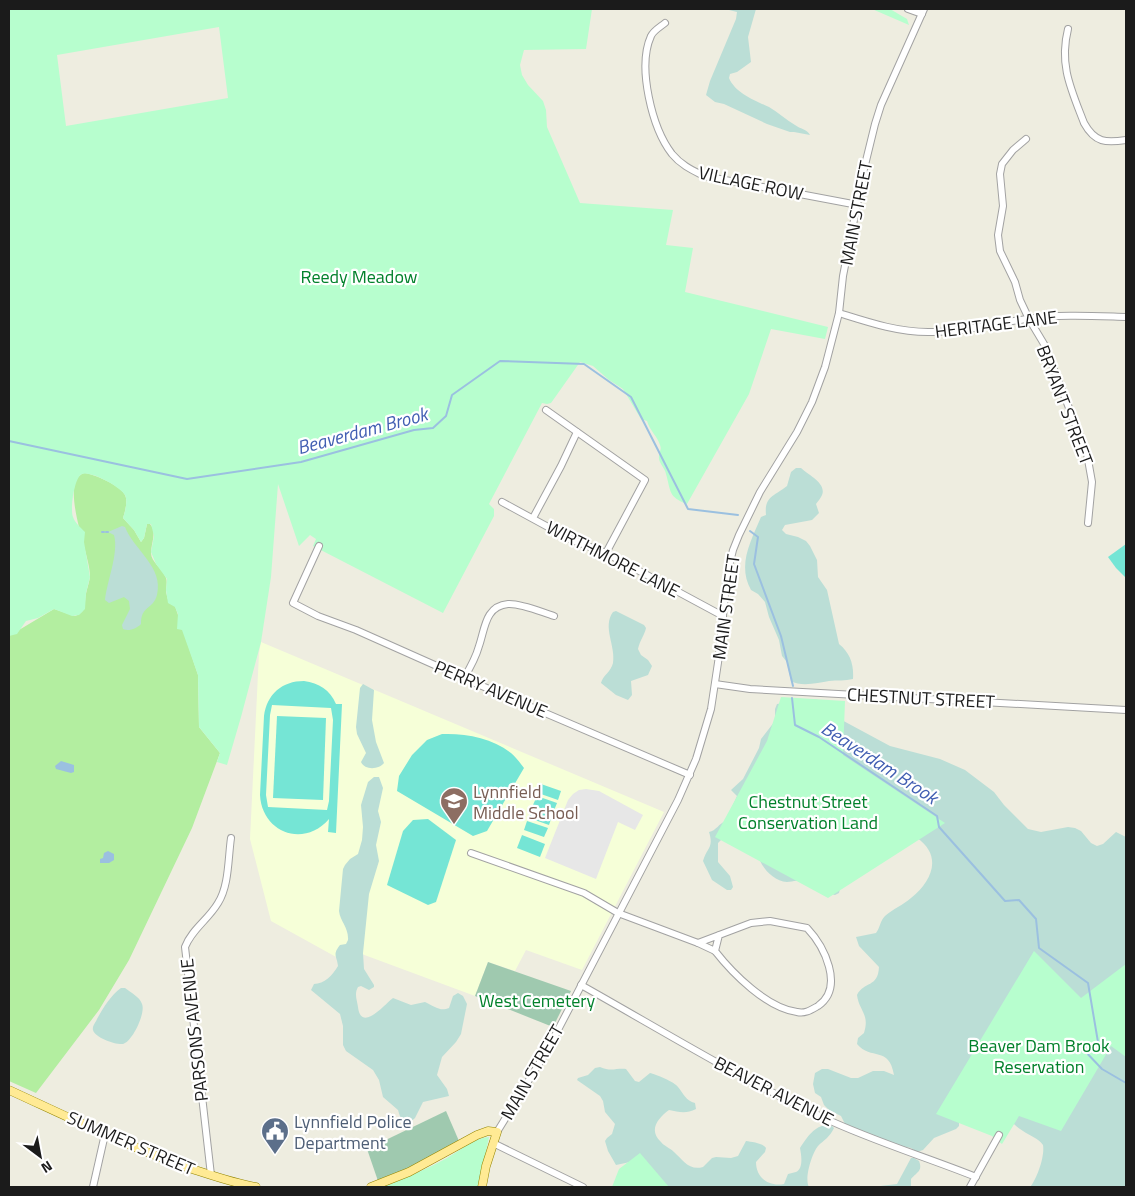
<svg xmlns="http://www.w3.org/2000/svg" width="1135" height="1196" font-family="'Titillium Web',sans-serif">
  <rect width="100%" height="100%" fill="#eeede0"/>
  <polygon fill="#f6ffd8" points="261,642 664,812 582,970 526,950 515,971 488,962 475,996 351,950 347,963 271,921 250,839 259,653"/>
  <path fill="#b3eea0" d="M84 473C94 474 120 485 125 495 128 501 125 512 123 518L134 530 141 542 144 538 147 524 149 523C158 531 151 542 151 553 151 562 162 568 165 576 168 581 166 586 166 592 167 596 168 600 169 603L175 606 198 675 199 727 220 753 192 828 129 960 99 1010 36 1093 9 1081V636L54 609 75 616C87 612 84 604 86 594 87 588 90 581 90 575 90 554 58 482 84 473Z"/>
  <g fill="#bbded6">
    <path d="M725 9H756L748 37 751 62 737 72 730 74 729 78C735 93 756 101 769 107 778 112 786 120 795 125 800 129 807 129 810 135L794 132H790L767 124 724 104 715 102 706 95 710 81 736 19 737 12Z"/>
    <path d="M796 468H801C808 475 829 484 821 497 820 499 818 501 816 504L819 513 812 520 785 525 782 530 786 534 798 537 806 541 810 546 817 560 818 577 827 590 839 644C850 653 854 664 853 679 845 681 837 680 829 681 818 683 801 687 791 681L787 662 782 656 779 640 769 617 765 602 758 594 751 590C737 565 751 541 761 517L766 515C764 496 775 496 787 486L791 472Z"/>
    <path d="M122 526 125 527C134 550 164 567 157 595 153 610 141 605 141 624 137 628 129 632 123 629L122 625 130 609 129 601 124 597 109 603 105 600C107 581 119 553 114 535L108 532Z"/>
    <path d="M616 611 644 625 646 628C645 634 640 640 638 649L641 655 648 660 652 666 648 675 631 681 632 695 628 700 616 695 601 683C603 675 611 672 613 663 616 646 602 627 613 612Z"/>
    <path d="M363 684 374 690 372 720 376 742 384 763C380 769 365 771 361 762L366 753 357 734 356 727 360 688Z"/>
    <path d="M813 699 819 700 838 718 890 746 940 759 965 770 994 792 1004 805 1028 829 1041 832 1068 827 1075 828 1081 831 1091 843 1097 846 1103 844 1116 832 1126 837V1187H1030C1037 1179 1045 1156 1043 1145 1038 1138 1030 1136 1023 1131 1016 1127 1012 1122 1007 1117L959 1121V1126L956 1129 934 1138 923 1150 917 1152 911 1148 897 1145 845 1124 841 1116 829 1110 824 1105 821 1097 815 1093 813 1084 815 1073 822 1069H828L851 1078H858L873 1071H884L894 1075C889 1045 871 1061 857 1044L858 1038 864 1033C870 1014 859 1011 857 995 864 981 878 988 879 967L859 946 856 937 876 933C880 928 880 921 885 916 893 909 903 905 911 898 932 881 943 856 917 838L841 885 839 893 835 895C822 892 811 884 798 881 795 880 791 882 787 882 773 881 761 867 758 855L723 838 718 843V862L730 876 733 887 731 890H727L712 880 703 861C707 847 714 848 709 832 716 831 719 823 726 821L737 796 731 790 743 779 759 748 761 739 775 721V709L777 704Z"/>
    <path d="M374 777H379L383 788 378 811 381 822 376 845 379 861 369 894 363 953 364 969 374 985V987L369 990 361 986 358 987C354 994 357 1000 358 1007 361 1033 385 1004 393 998L411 1005 425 1002C434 1006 440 1012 449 1008L453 996 458 993 463 996 467 1004 461 1034 456 1042 442 1057 437 1075 447 1089 449 1096 423 1102 415 1118 408 1124 402 1123 398 1110 383 1097 379 1080 373 1070 346 1051 343 1045V1026L340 1014 311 990 314 984C324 984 333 975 338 966 337 956 332 955 340 945L346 944 348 940C349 928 340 921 339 911L343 869 345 865 350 859 358 854 362 840 363 827 361 805 368 782Z"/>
    <path d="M121 988H125C130 992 140 997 142 1004 146 1013 132 1042 123 1044 116 1045 95 1038 93 1030 92 1026 96 1022 97 1019 103 1008 111 995 121 988Z"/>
    <path d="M600 1067C611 1072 616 1068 626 1069L635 1081 639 1082 650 1073C655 1074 675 1082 678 1087 683 1093 686 1101 695 1103L696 1109C686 1114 679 1112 669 1110 658 1118 648 1130 661 1142 664 1146 670 1148 674 1152 683 1160 689 1171 703 1167L712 1158 716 1157 731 1158 738 1156 746 1141C752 1142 763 1143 766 1148L765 1152 756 1162C756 1178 769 1187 784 1184L788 1174C791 1173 793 1173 796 1172 804 1168 801 1154 800 1148 808 1136 817 1122 832 1126L834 1128C830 1137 824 1140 818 1146 812 1153 804 1179 809 1187H664L630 1162 616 1165 608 1151 605 1141 607 1138 612 1134 615 1124 605 1112 603 1101 600 1096 577 1080 578 1078 588 1075 595 1068Z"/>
    <path d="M911 1158H914L919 1161C923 1171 917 1172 911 1179V1187H872L897 1184Z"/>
  </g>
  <g fill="#9fc9af">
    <polygon points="488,962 571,991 553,1027 475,996"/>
    <polygon points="446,1111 459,1141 408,1168 378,1181 367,1149"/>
  </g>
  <g fill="#b7fece" fill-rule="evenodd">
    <path d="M9 9H592L586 49 524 50 520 65 522 75 528 85 543 101 546 110 547 127 580 203 673 210 666 245 693 248 685 292 828 327 825 339 771 329 749 394 687 504C668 497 671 491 666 474 665 468 658 463 659 456 659 451 662 450 660 445 657 436 650 431 647 421L641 419 623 389 609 380 593 366 580 362 551 403 547 404 542 403 489 504 494 509V516L443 613 313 546 316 539 310 535 299 546 278 484 271 577 261 642 241 717 227 765 217 762 220 753 199 727 198 675 182 630 177 629 178 614 175 607 168 603 166 590 167 579 156 564 151 552 154 536 151 524H147L144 538 141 542 134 530 123 518C125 512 128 501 125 495 121 487 90 470 82 474 74 477 70 510 73 517 75 523 81 528 85 532L84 542 90 577 86 593 85 609 79 615 72 616 54 609 38 618 26 621 17 634 9 636ZM219 27 228 98 66 126 57 55Z"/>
    <polygon points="872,9 890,9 907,19 909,25"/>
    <polygon points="781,697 845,701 843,755 945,823 828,898 715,837 767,741"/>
    <polygon points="1034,951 1081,998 1126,964 1126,1057 1111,1046 1061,1131 1019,1116 1002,1144 992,1136 936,1114"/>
    <path d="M489 1137 479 1187H383C405 1178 427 1169 447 1158 461 1150 474 1138 489 1137Z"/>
    <polygon points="640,1153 669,1187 612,1187 619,1169"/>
  </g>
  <g fill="#75e5d5" fill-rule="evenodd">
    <polygon points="1126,544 1126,578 1116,568 1108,557"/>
    <path d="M304 681C319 683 330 690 336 704H342L336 833 328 832 329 819C304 848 262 833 260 795L264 716C267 694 282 681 304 681ZM272 705 331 708 333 720 329 801 327 810 268 807 266 795 270 715Z"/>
    <polygon points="277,716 326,718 323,800 273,798"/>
    <path d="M442 734C465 733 493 738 511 753 516 757 520 763 524 768L487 831 473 836 397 791 399 776 412 755 427 740Z"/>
    <polygon points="541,784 561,791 558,800 538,793"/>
    <polygon points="537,796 557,803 553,813 533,805"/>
    <polygon points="532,809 552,816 549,825 529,818"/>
    <polygon points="428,819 456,840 436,902 428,905 387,885 403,831 413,820"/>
    <polygon points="527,821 548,828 544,837 524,830"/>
    <polygon points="522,835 545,844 540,857 517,848"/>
  </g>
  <polygon fill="#e7e7e7" points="586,789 599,791 643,815 635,830 618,822 596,879 545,858 568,800 573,794 579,790"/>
  <g fill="#9bc0e0">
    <polygon points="61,761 74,765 74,772 71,773 56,769 55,766"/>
    <polygon points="108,851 114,854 114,860 109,863 100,863 100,859 103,858 104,853"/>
  </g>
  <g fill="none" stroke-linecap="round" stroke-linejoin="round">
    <g stroke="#9bc0e0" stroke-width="2">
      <polyline points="9,441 187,479 301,462 414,430 433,428 446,416 452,395 500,361 584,364 631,397 688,509 738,515"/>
      <polyline points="750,531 758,537 754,564 781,636 793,686"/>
      <polyline points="102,532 104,532"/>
      <polyline points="106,532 108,532"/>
      <polyline points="792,698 795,725 819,737 937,816 939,827 1005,901 1019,900 1036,919 1039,948 1088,983 1098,1042 1083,1049 1102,1069 1126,1083"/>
    </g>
    <g stroke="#a2a2a2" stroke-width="8">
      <g id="minor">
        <polyline points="908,9 922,14"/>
        <path d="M665 23C660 27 653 31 651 36 637 67 652 128 672 154 681 165 692 170 704 176L858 205"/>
        <path d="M1068 29C1059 65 1071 89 1084 123 1095 143 1106 143 1126 140"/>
        <polyline points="1026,139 1013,150 1002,164 1000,174 1003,206 998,235 1000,251 1015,282 1020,300 1029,319 1044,344 1087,454 1092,482 1088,523"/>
        <path d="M839 313C868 322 897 332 928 332 961 333 994 323 1027 319 1060 314 1093 316 1126 317"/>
        <polyline points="546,410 645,480 606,553"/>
        <polyline points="502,502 572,540 606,553 723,616"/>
        <polyline points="533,518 561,466 577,432"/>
        <polyline points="319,546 293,603 318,616 356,630 475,683 690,775"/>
        <path d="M464 678C470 668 476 657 479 646 485 629 485 606 508 604 521 603 541 612 554 616"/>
        <polyline points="715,684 750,689 1126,710"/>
        <path d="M471 853 584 893 618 913 698 943 751 923 770 921 807 928C824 946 845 987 818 1006 811 1010 805 1014 797 1012 767 1008 733 974 715 951L719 935"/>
        <polyline points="698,943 715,951"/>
        <path d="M581 985C661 1030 741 1079 824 1118 873 1141 926 1157 976 1177"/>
        <polyline points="497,1132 548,1049 678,800 696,759 711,709 719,656 727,574 733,550 739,535 760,492 797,432 812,402 825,367 839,313 843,276 864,169 875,124 881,105 924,9"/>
        <polyline points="493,1143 583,1187"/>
        <path d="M211 1175 185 947C192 929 208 920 218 903 229 886 228 859 231 838"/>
        <polyline points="93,1187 105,1134"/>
        <polyline points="970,1187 999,1135"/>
      </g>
    </g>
    <g stroke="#938500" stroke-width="9">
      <g id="major">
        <path d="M9 1090C68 1117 127 1146 189 1168 211 1175 233 1183 256 1187"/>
        <polyline points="371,1187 409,1172 477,1135 488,1131 497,1132 486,1166 482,1187"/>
      </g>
    </g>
    <use href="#minor" stroke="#fff" stroke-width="6"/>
    <use href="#major" stroke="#ffea94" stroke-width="8"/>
  </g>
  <defs>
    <g id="school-pin" transform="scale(1.4375)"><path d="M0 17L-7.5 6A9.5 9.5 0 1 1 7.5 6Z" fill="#8d6e63" stroke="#fff"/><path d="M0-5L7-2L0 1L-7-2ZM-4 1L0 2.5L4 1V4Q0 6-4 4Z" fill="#fff"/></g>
    <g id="civic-pin" transform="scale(1.4375)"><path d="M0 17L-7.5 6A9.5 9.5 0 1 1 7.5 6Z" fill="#5c6f8a" stroke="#fff"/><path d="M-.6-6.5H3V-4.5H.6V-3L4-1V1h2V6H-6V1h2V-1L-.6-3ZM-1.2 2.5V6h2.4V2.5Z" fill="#fff"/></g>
  </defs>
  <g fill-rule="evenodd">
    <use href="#school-pin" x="454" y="801"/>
    <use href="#civic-pin" x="275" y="1131"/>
  </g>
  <g text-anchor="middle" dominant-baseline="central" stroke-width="4.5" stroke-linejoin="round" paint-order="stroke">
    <g font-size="18" fill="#1b1b1b" stroke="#fff">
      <text transform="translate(751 183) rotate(12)">VILLAGE ROW</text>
      <text transform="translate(856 213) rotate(-79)">MAIN STREET</text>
      <text transform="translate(996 324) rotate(-7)">HERITAGE LANE</text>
      <text transform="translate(1065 405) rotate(69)">BRYANT STREET</text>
      <text transform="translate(613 559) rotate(27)">WIRTHMORE LANE</text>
      <text transform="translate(726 607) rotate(-82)">MAIN STREET</text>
      <text transform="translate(491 689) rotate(23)">PERRY AVENUE</text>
      <text transform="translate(921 698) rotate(3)">CHESTNUT STREET</text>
      <text transform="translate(194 1030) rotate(-96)">PARSONS AVENUE</text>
      <text transform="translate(532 1072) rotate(-60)">MAIN STREET</text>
      <text transform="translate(774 1091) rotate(27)">BEAVER AVENUE</text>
      <text transform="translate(131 1143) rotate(23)">SUMMER STREET</text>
    </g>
    <g font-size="18" fill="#02812b" stroke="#fff">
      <text x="359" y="276">Reedy Meadow</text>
      <text x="808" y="801">Chestnut Street<tspan x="808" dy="21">Conservation Land</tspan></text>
      <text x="537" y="1000">West Cemetery</text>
      <text x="1039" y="1045">Beaver Dam Brook<tspan x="1039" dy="21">Reservation</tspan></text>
    </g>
    <g font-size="18" fill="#785e54" stroke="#fff" text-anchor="start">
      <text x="473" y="791">Lynnfield<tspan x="473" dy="21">Middle School</tspan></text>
    </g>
    <g font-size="18" fill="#4e5e75" stroke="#fff" text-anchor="start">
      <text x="294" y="1121">Lynnfield Police<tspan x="294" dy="21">Department</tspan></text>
    </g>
    <g font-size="19" font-style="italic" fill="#415eb2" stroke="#fff">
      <text transform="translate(362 430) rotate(-15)">Beaverdam Brook</text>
      <text transform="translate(880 762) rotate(33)">Beaverdam Brook</text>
    </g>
  </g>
  <rect width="1135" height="1196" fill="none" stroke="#1b1b1b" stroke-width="20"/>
  <g transform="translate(40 1156) rotate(148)" stroke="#ffffff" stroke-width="4" paint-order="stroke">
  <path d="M0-4L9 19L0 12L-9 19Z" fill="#1b1b1b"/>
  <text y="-8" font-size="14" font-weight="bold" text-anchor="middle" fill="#1b1b1b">N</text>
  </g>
</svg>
